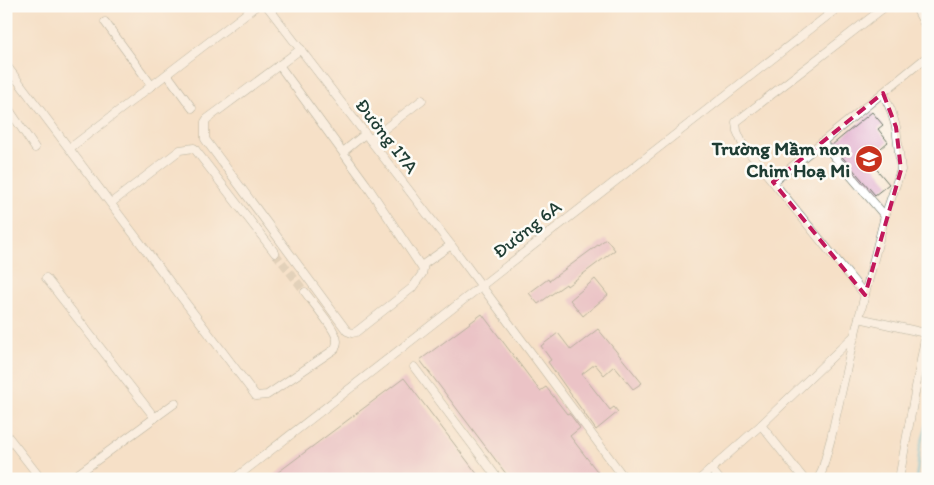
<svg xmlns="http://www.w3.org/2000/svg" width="934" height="485" font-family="Itim,sans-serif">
  <rect width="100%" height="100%" fill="#fdfcf7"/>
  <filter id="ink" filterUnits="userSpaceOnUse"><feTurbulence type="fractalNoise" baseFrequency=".02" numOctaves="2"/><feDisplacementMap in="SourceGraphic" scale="10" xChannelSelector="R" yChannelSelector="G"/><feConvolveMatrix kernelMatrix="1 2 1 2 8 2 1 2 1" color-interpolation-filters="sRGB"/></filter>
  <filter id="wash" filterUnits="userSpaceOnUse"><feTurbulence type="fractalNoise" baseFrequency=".0096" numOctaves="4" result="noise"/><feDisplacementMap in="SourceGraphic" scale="20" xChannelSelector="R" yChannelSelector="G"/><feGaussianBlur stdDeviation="1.12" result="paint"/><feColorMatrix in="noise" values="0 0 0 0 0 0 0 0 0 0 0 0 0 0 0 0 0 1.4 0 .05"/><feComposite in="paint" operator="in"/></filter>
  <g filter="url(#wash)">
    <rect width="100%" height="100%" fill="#f6e0c7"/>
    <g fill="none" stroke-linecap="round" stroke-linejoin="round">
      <polyline stroke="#5bbfd9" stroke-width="2.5" points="916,479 920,447 928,421"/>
    </g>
    <g id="blocks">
      <g fill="#dda1c6">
        <polygon points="872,112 883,125 878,129 888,142 868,159 889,184 875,195 832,145"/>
        <polygon points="606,239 615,250 567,286 566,284 538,304 529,293 548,279 549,281"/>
        <polygon points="595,279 608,295 583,316 570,300"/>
        <polygon points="482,314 540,391 546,387 567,414 569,413 580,428 570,436 603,479 510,479 420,360"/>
        <polygon points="598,329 642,383 633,389 614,366 604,375 595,364 582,374 610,410 614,407 618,412 596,430 548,362 551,360 541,346 558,333 571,350"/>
        <polygon points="404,378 481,479 269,479"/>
      </g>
    </g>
  </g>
  <g filter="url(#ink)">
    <use href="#blocks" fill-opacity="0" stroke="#6a7667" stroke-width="1"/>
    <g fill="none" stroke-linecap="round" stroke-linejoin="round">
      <polyline stroke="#cbbfaa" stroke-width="8" stroke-dasharray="8 4" stroke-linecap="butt" points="275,253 305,292"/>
      <g stroke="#6a7667" stroke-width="9">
        <g id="minor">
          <polyline points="267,6 451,245 625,479"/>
          <polyline points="915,6 928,31"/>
          <polyline points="105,22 152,86"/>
          <polyline points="301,49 207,119 205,122 205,139 347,331 352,333 356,332 412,288 422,274 424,264 451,245"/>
          <path d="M6 65 256 396 267 395 335 349C336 346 337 344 337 341 337 330 312 302 305 292"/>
          <polyline points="279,65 366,184 422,268"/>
          <polyline points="167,74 192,108"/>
          <polyline points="6,105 35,148"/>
          <polyline points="370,140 422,100"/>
          <polyline points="822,142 885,216"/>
          <polyline points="70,148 256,6"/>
          <polyline points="343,152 365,134"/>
          <polyline points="773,182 928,56"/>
          <polyline points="111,203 180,150 194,148 275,253"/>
          <polyline points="46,278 155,418"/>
          <polyline points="865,295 743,145 737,131 736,122 886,6"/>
          <polyline points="859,318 925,333"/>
          <polyline points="414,367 498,479"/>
          <polyline points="761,425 804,479"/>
          <polyline points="6,434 41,479"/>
          <polyline points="712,470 719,479"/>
          <polyline points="71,479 175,403"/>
          <polyline points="234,479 840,6"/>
          <polyline points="700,479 761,425 855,335"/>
          <polyline points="818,479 822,471 831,438 852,345 885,216 901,170 896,127 891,110 883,93"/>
          <polyline points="899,479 928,322"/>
        </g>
      </g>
      <use href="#minor" stroke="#fff" stroke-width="8"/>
    </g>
  </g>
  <path d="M0 0H934V485H0ZM883 93 896 127 901 170 865 295 773 182Z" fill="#f6e0c7" fill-opacity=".55" fill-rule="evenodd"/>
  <path fill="none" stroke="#c2185b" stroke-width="4" stroke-dasharray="10 6" stroke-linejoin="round" d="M883 93 896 127 901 170 865 295 773 182Z"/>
  <defs>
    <g id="school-disc" transform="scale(1.4375)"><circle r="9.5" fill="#c8321e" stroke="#fdfcf7"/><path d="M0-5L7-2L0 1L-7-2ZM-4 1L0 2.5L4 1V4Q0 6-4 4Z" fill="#fff"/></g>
  </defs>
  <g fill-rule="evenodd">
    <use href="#school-disc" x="869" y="159"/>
  </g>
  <g text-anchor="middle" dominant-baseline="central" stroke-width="5" stroke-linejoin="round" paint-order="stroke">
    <g font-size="19" fill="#1f3d34" stroke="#fdfcf7">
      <text transform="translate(387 136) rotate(52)">Đường 17A</text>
      <text transform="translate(527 229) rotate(-38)">Đường 6A</text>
    </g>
    <g font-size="19" font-weight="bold" fill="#1f3d34" stroke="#fdfcf7" text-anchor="end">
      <text x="850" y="148">Trường Mầm non<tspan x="850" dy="22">Chim Hoạ Mi</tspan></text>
    </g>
  </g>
  <rect width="934" height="485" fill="none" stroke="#fdfcf7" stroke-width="25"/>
</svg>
